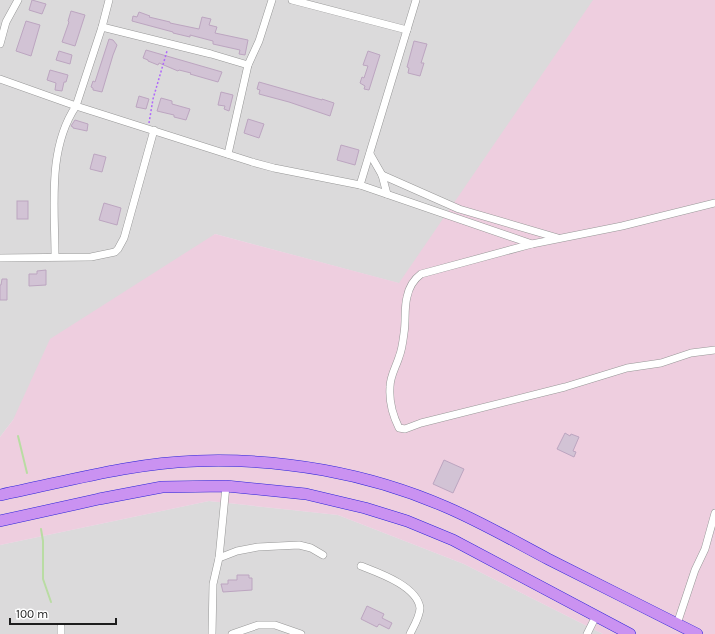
<svg xmlns="http://www.w3.org/2000/svg" width="715" height="634" font-family="Karla,sans-serif">
  <rect width="100%" height="100%" fill="#eee3ee"/>
  <g fill="#dbdadb">
    <polygon points="0,0 715,0 715,634 398,283 215,234 13,420 0,437"/>
    <polygon points="209,501 338,515 464,564 603,634 0,634 0,545"/>
  </g>
  <polygon fill="#eecedf" points="593,0 715,0 715,634 603,634 464,564 338,515 209,501 0,545 0,437 13,420 50,339 215,234 399,283"/>
  <g fill="none" stroke-linecap="round" stroke-linejoin="round">
    <g stroke="#b9dca3" stroke-width="2">
      <polyline points="18,436 27,473"/>
      <polyline points="41,529 43,541 43,579 51,602"/>
    </g>
  </g>
  <g fill="#d2c3d5" stroke="#bca5c0">
    <polygon points="32,0 46,4 42,14 29,10"/>
    <polygon points="71,11 85,15 75,46 62,42 69,22 68,21"/>
    <polygon points="139,12 150,16 149,17 170,22 170,23 199,29 202,17 211,19 209,25 217,27 215,33 248,40 245,55 239,54 240,50 213,44 213,41 190,35 190,37 173,33 173,32 132,21 133,16 137,17"/>
    <polygon points="26,21 40,25 31,56 16,51"/>
    <polygon points="109,39 113,40 117,45 113,55 102,92 93,90 93,88 91,87 93,81 95,82"/>
    <polygon points="414,41 427,44 421,63 424,63 420,76 408,73 409,68 407,67"/>
    <polygon points="146,50 222,72 218,82 190,74 191,73 179,70 178,71 159,63 158,65 148,61 148,60 143,58"/>
    <polygon points="59,51 72,55 70,64 56,60"/>
    <polygon points="368,51 380,55 369,90 364,89 365,86 360,83 362,77 364,78 368,66 363,65"/>
    <polygon points="50,70 68,75 66,82 64,82 62,91 55,90 56,83 47,80"/>
    <polygon points="259,82 322,100 322,99 334,103 330,116 289,102 259,94 260,90 257,89"/>
    <polygon points="221,92 233,95 229,111 224,109 225,106 218,105"/>
    <polygon points="139,96 149,99 146,109 136,107"/>
    <polygon points="161,98 172,101 172,104 190,109 186,120 174,117 174,115 157,111"/>
    <polygon points="248,119 264,124 259,138 244,133"/>
    <polygon points="75,120 88,124 87,131 73,128 73,127 71,126"/>
    <polygon points="341,145 359,150 355,165 337,160"/>
    <polygon points="94,154 106,157 102,172 90,169"/>
    <rect x="17" y="201" width="11" height="18"/>
    <polygon points="104,203 121,208 117,225 99,220"/>
    <polygon points="46,270 46,285 29,286 29,274 37,274 37,271"/>
    <polygon points="2,279 7,279 7,300 0,300 0,285 1,285"/>
    <polygon points="565,433 570,436 571,434 579,437 573,451 576,452 574,457 557,449"/>
    <polygon points="444,460 464,469 453,493 433,484"/>
    <polygon points="237,575 249,575 249,578 252,578 252,590 223,592 221,584 228,584 228,580 237,580"/>
    <polygon points="367,606 384,614 382,618 392,623 389,629 379,624 377,627 361,619"/>
  </g>
  <g fill="none" stroke-linecap="round" stroke-linejoin="round">
    <g stroke="#979797" stroke-width="8">
      <g id="minor">
        <polyline points="109,0 102,27 76,106 252,162 274,168 360,185"/>
        <polyline points="292,0 407,30"/>
        <polyline points="416,0 360,185 532,244"/>
        <polyline points="102,27 211,54 248,65"/>
        <polyline points="0,44 6,22 18,0"/>
        <path d="M0 79 76 106C47 149 55 207 55 256"/>
        <polyline points="228,154 248,65 259,41 272,0"/>
        <polyline points="370,154 382,175 387,194"/>
        <polyline points="382,175 459,209 558,238"/>
        <path d="M715 203 622 226 532 244 421 274C413 280 409 287 407 297 404 308 406 322 404 333 403 341 402 350 399 357 396 367 390 376 390 387 389 400 393 416 399 428L405 429 421 423 565 387 627 368 661 363 691 353 715 350"/>
        <polyline points="0,258 91,257 115,252 118,249 124,238 154,130"/>
        <polyline points="219,558 226,486"/>
        <path d="M361 566C379 573 417 586 420 608 420 616 414 626 410 634"/>
        <polyline points="677,624 695,570 705,549 715,513"/>
        <polyline points="61,627 61,634"/>
        <polyline points="212,634 213,584 219,558 237,551 258,547 299,545 311,548 323,555"/>
        <polyline points="232,634 258,625 275,625 301,634"/>
        <polyline points="587,634 596,616"/>
      </g>
    </g>
    <g stroke="#2c24d9" stroke-width="12">
      <g id="trunk">
        <path d="M0 495C65 482 130 463 197 461 281 458 368 473 446 507 481 522 514 541 548 559 598 584 647 609 697 634"/>
        <polyline points="0,521 99,499 162,487 226,486 306,494 365,508 407,521 453,540 630,634"/>
      </g>
    </g>
    <polyline stroke="#b069fa" stroke-width="1.5" stroke-dasharray="2 2" stroke-linecap="butt" points="149,123 153,99 167,51"/>
    <use href="#minor" stroke="#fff" stroke-width="7"/>
    <use href="#trunk" stroke="#ca92f1" stroke-width="11"/>
  </g>
  <path d="M10 618v6h106v-6" fill="none" stroke="#1d1d1d" stroke-width="2"/>
  <text x="16" y="618" font-size="12" fill="#1d1d1d" stroke="#ffffff" stroke-width="3" paint-order="stroke">100 m</text>
</svg>
